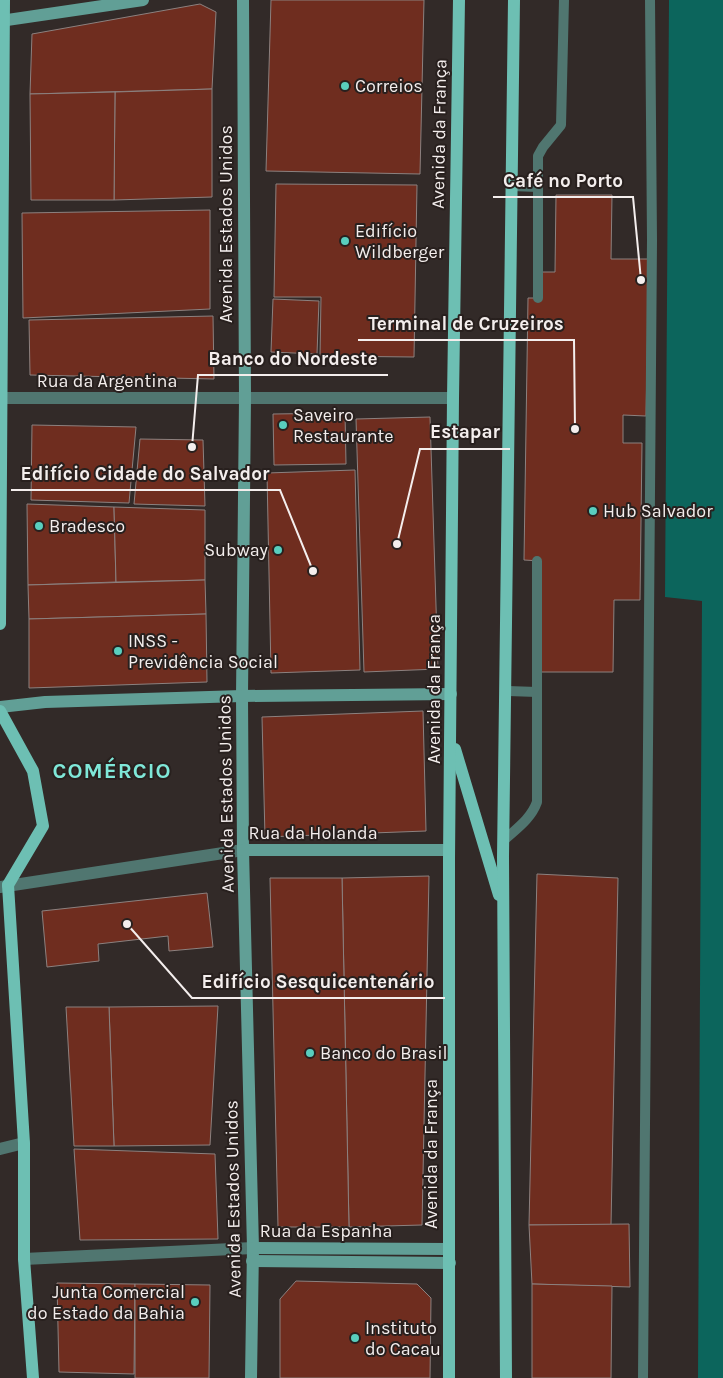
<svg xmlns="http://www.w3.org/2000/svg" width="723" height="1378" font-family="Karla,sans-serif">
  <rect width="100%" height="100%" fill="#322a28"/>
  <polygon fill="#0c655c" points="669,0 723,0 723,1378 698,1378 702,601 665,597"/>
  <g fill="#6f2d1f" stroke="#8c817f">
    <polygon points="271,0 424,0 420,174 266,171"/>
    <polygon points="200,4 216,12 212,89 30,94 32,34"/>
    <polygon points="212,89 212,197 114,200 115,92"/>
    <polygon points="115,92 114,200 31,200 30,94"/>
    <polygon points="276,184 417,185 414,357 320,356 321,297 274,297"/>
    <polygon points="556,195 612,195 611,259 649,259 646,416 623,415 623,443 642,443 640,600 614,600 613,672 540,672 541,561 524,560 528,298 538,298 542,272 555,272"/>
    <polygon points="210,210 210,309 23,318 22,213"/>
    <polygon points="273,299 319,301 317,354 271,352"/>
    <polygon points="213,316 214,379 30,375 29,320"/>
    <polygon points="345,413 346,464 274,465 273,414"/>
    <polygon points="430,417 438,669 364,672 356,419"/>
    <polygon points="32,425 136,427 129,503 31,500"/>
    <polygon points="140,439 203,440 205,506 134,504"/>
    <polygon points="355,470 360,670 271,673 267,473"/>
    <polygon points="27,504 114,507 116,582 28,585"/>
    <polygon points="114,507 205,510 205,580 116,582"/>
    <polygon points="205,580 206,614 29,619 28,585"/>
    <polygon points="206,614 207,682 29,688 29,619"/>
    <polygon points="423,711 426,831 265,837 262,717"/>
    <polygon points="537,874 618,878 611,1225 529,1225"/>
    <polygon points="429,876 422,1225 349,1227 342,878"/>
    <polygon points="270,878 342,878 349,1227 278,1227"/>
    <polygon points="207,893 213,947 169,951 168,936 98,944 99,961 47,967 42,911"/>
    <polygon points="218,1006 210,1145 114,1146 109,1007"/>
    <polygon points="66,1007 109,1007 114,1146 74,1146"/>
    <polygon points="74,1149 215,1154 218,1239 80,1240"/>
    <polygon points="629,1224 630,1287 532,1284 529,1225"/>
    <polygon points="296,1281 417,1284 431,1298 430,1378 280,1378 280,1299"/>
    <polygon points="57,1283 135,1284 134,1374 59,1372"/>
    <polygon points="135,1284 210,1285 209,1378 135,1378"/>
    <polygon points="532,1284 612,1286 611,1378 532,1378"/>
  </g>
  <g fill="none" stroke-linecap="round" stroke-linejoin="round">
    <g stroke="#507670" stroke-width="10">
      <polyline points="511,186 538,187"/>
      <polyline points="538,298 538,156 543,147 561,125 564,0"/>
      <polyline points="505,691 537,692"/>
      <path d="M503 841C516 829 531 819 537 802V561"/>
      <polyline points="643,1378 652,240 650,0"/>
    </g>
    <g stroke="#507670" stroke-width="12">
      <polyline points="0,398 453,398"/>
      <polyline points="0,887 243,850"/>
      <polyline points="0,1149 24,1143"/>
      <polyline points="24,1259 253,1248"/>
    </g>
    <g stroke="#619f96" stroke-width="12">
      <polyline points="243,0 245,398 242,696 243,850 253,1248 251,1378"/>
      <polyline points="0,21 143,0"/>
      <polyline points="0,707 45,702 242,696 451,694"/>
      <polyline points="243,850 449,850"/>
      <polyline points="253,1248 448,1249"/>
      <polyline points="252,1261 450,1263"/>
    </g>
    <g stroke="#6dbfb3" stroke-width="12">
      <polyline points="0,624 4,0"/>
      <polyline points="0,711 33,771 43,826 8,885"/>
      <polyline points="455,749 499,895"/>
      <polyline points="8,885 24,1143 24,1259 33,1378"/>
      <polyline points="449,1378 449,859 453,398 459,0"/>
      <polyline points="506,1378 503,857 514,0"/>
    </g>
  </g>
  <g fill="#59cebe" stroke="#28201e" stroke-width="2">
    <circle cx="345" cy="86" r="5"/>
    <circle cx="345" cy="241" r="5"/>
    <circle cx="283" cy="425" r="5"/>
    <circle cx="593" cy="511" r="5"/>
    <circle cx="39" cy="526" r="5"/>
    <circle cx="278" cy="550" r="5"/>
    <circle cx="118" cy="651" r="5"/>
    <circle cx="310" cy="1053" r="5"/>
    <circle cx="195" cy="1302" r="5"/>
    <circle cx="355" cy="1338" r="5"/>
  </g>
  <g text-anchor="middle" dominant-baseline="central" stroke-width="4" stroke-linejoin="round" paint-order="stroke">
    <g font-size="18" fill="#f4eeed" stroke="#28201e" text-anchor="start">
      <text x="355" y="86">Correios</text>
      <text x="355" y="231">Edifício<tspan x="355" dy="21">Wildberger</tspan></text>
      <text x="293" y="415">Saveiro<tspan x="293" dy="21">Restaurante</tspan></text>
      <text x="603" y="511">Hub Salvador</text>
      <text x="49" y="526">Bradesco</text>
      <text x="268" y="550" text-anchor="end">Subway</text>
      <text x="128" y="641">INSS -<tspan x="128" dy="21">Previdência Social</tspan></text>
      <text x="320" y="1053">Banco do Brasil</text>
      <text x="185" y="1292" text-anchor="end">Junta Comercial<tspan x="185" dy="21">do Estado da Bahia</tspan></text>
      <text x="365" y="1328">Instituto<tspan x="365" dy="21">do Cacau</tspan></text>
    </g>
    <g font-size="18" fill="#f4eeed" stroke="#28201e">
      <text transform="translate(439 134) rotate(-89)">Avenida da França</text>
      <text transform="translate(226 224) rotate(-90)">Avenida Estados Unidos</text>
      <text x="107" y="381">Rua da Argentina</text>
      <text transform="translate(434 689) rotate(-90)">Avenida da França</text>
      <text transform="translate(226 794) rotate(-91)">Avenida Estados Unidos</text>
      <text x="313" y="833">Rua da Holanda</text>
      <text transform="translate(431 1154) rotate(-90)">Avenida da França</text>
      <text transform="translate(233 1199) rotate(-91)">Avenida Estados Unidos</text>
      <text x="326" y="1231">Rua da Espanha</text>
    </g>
    <g font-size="22" font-weight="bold" letter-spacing="1" fill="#7fe7d8" stroke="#28201e">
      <text x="112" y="771">COMÉRCIO</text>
    </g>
  </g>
  <path fill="none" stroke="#f4eeed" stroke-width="2" d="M641 280L633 197H493M575 429L574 340H358M192 447L198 375H388M397 544L420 449H510M313 571L280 490H11M127 924L192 998H445"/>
  <g fill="#f4eeed" stroke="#28201e" stroke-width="2">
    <circle cx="641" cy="280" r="5"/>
    <circle cx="575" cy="429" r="5"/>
    <circle cx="192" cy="447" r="5"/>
    <circle cx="397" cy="544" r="5"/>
    <circle cx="313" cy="571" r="5"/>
    <circle cx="127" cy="924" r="5"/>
  </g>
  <g font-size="19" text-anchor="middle" font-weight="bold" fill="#f4eeed" stroke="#28201e" stroke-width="4" stroke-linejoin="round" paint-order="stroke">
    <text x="563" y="187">Café no Porto</text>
    <text x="466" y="330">Terminal de Cruzeiros</text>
    <text x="293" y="365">Banco do Nordeste</text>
    <text x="465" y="438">Estapar</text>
    <text x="145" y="480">Edifício Cidade do Salvador</text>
    <text x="318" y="988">Edifício Sesquicentenário</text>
  </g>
</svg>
